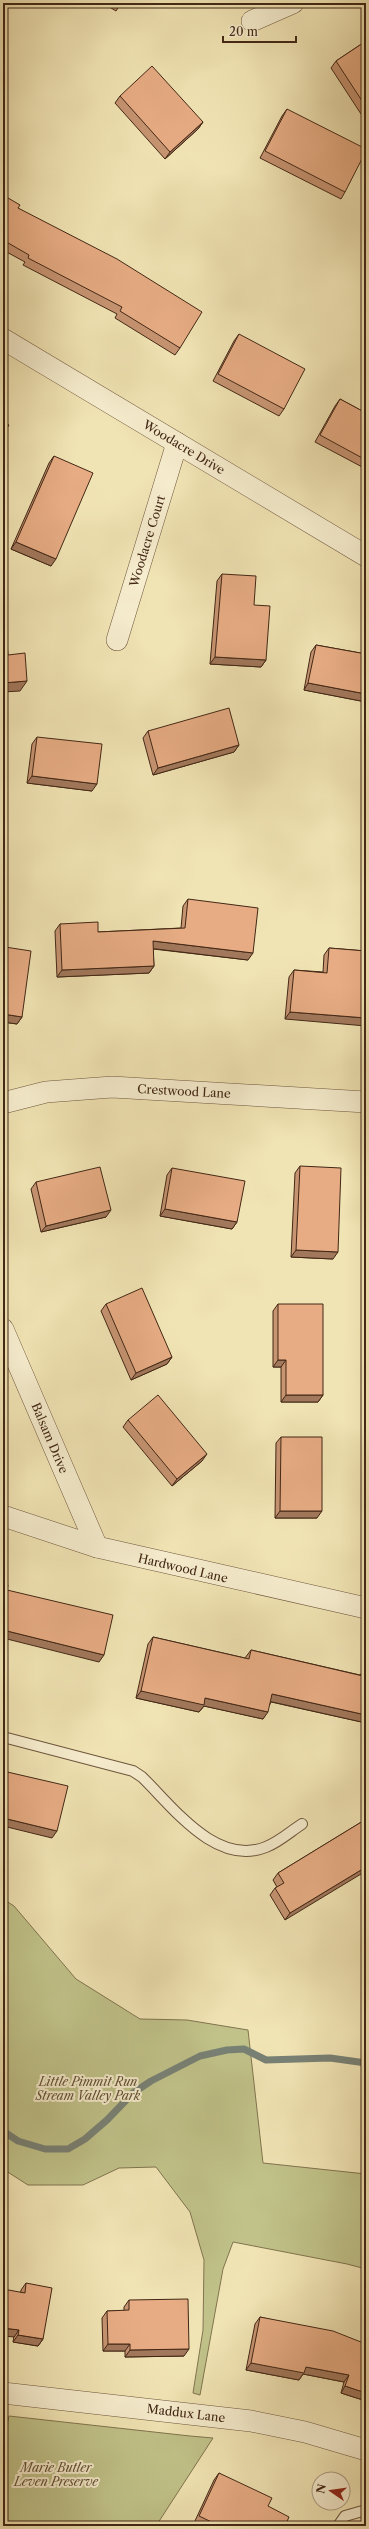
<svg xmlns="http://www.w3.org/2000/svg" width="369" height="2529" font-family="'Libre Caslon Text',serif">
  <rect width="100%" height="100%" fill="#f1e4b4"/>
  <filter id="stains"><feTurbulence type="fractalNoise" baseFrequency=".005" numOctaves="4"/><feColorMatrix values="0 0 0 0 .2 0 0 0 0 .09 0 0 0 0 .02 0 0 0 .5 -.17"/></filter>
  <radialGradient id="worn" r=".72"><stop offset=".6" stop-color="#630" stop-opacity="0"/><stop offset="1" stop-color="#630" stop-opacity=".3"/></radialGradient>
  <g fill="#c0c289" stroke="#81744f">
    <polygon points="3,1899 14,1906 76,1979 140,2019 187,2020 248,2030 263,2163 366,2174 366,2269 347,2264 233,2242 223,2269 200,2395 193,2393 203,2330 204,2260 190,2212 156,2167 119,2168 83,2185 28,2185 3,2169"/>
    <polygon points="9,2416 190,2436 213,2438 156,2526 3,2526 3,2443"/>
  </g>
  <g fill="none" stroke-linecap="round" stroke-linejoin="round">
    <polyline stroke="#788175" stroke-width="7" points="3,2131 18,2141 45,2149 68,2149 85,2139 107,2120 133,2093 151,2081 200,2056 227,2050 244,2049 266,2060 330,2058 366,2063"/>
    <g stroke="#6e563d" stroke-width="12">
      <g id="service">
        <path d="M3 1737 133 1771 142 1777C173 1807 216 1867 266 1847 279 1842 291 1831 302 1824"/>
        <polyline points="338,2526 345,2516 366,2510"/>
      </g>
    </g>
    <g stroke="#6e563d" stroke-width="22">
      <g id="minor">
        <polyline points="252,21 293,3"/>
        <polyline points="3,339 366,556"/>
        <polyline points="117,640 177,443"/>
        <polyline points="3,1103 46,1092 112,1087 366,1102"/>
        <polyline points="3,1329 97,1547"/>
        <polyline points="3,1516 97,1547 366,1608"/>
        <polyline points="3,2393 251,2421 305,2432 366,2450"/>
      </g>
    </g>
    <use href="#service" stroke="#f6edce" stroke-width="10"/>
    <use href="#minor" stroke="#f6edce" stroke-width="21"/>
  </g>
  <g fill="#c79472" stroke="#422715">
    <polygon points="103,3 121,3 116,11"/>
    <polygon points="366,41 366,111 361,114 331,68 336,61"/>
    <polygon points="120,96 203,122 198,129 165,159 115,103"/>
    <polygon points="287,109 345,192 341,199 260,158 282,116"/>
    <polygon points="3,195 180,348 175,355 115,318 117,314 23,265 25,262 3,250"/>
    <polygon points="239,334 284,409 279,416 213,381 234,341"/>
    <polygon points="340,399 366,413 366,469 315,442 335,406"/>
    <polygon points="54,456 51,566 11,549 49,463"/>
    <polygon points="222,574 266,660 261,667 210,664 217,581"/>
    <polygon points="316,645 366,654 366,702 304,690 311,652"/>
    <polygon points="148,731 239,745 234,752 153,775 143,738"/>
    <polygon points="37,737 92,791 27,783 32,744"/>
    <polygon points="188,899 248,960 153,949 154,966 149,973 57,977 55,931 60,924 98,932 181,928 183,906"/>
    <polygon points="5,947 22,1017 17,1024 3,1022 3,951"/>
    <polygon points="329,948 366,951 285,1019 289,977 294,970 323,972 324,955"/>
    <polygon points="300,1166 333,1259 291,1257 295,1173"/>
    <polygon points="172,1168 237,1222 232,1229 160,1216 167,1175"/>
    <polygon points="36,1182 106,1217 41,1232 31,1189"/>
    <polygon points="106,1304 172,1357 167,1364 131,1380 101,1311"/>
    <polygon points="278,1304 323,1395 318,1402 281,1402 281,1367 273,1367 273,1311"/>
    <polygon points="128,1420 202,1461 172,1486 123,1427"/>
    <polygon points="281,1437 317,1518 275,1518 276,1443"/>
    <polygon points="153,1637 245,1658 251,1650 360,1675 364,1670 366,1670 366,1723 271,1702 263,1719 204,1706 199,1712 136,1698 148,1644"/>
    <polygon points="363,1821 285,1920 270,1895 275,1888 277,1887 273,1880 278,1873"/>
    <polygon points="26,2283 43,2339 38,2346 13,2342 21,2290"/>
    <polygon points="129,2300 184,2356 125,2357 125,2351 103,2351 102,2318 107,2311 124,2311 124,2307"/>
    <polygon points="260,2317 366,2344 366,2401 341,2393 344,2382 303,2374 299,2380 246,2370 255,2324"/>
    <polygon points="219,2473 268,2506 285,2526 201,2526 194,2523 214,2480"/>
  </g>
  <g fill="#a2785c" stroke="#422715">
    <polygon points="366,108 366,111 361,114"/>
    <polygon points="203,122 198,129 165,159 170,152"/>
    <polygon points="16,542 56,559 51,566 11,549"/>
    <polygon points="215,657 266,660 261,667 210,664"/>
    <polygon points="27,681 20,691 3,692 3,683"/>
    <polygon points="308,683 366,694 366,702 304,690"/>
    <polygon points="239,745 234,752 153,775 158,768"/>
    <polygon points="32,776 97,784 92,791 27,783"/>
    <polygon points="153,941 253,953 248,960 148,948"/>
    <polygon points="154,966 149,973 57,977 62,970"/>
    <polygon points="290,1012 366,1018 366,1026 285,1019"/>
    <polygon points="3,1014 22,1017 17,1024 3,1022"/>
    <polygon points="165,1209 237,1222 232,1229 160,1216"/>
    <polygon points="111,1210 106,1217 41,1232 46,1226"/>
    <polygon points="296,1250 338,1252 333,1259 291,1257"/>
    <polygon points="172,1357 167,1364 131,1380 136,1373"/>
    <polygon points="278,1360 286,1360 281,1367 273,1367"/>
    <polygon points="286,1395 323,1395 318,1402 281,1402"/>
    <polygon points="207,1454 202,1461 172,1486 177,1479"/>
    <polygon points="280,1511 322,1511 317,1518 275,1518"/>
    <polygon points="3,1630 104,1655 99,1662 3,1638"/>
    <polygon points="141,1691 205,1698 268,1712 263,1719 204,1706 199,1712 136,1698"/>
    <polygon points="272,1694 366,1715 366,1723 268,1701"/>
    <polygon points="3,1818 57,1831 52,1838 3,1826"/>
    <polygon points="366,1867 366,1871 285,1920 290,1913"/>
    <polygon points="3,2328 19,2330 14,2337 3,2336"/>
    <polygon points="18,2335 43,2339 38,2346 13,2342"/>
    <polygon points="108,2344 130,2344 125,2351 103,2351"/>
    <polygon points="189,2349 184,2356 125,2357 130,2350"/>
    <polygon points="251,2363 306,2367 349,2375 344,2382 303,2374 299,2380 246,2370"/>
    <polygon points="345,2386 366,2393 366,2401 341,2393"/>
  </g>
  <g fill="#e7ac84" stroke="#422715">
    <polygon points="366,41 366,107 336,61"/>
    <polygon points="152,66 203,122 170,152 120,96"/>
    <polygon points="287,109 366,149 366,151 345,192 265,151"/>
    <polygon points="3,195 20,205 18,208 117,259 202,312 180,348 120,311 122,307 28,258 29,255 3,240"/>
    <polygon points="239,334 305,369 284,409 218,374"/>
    <polygon points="340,399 366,413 366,460 320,435"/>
    <polygon points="3,421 9,425 3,435"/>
    <polygon points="54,456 93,473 56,559 16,542"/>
    <polygon points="222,574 256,576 254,605 270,606 266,660 215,657"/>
    <polygon points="3,589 8,655 25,653 27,681 3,683"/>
    <polygon points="316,645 366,654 366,694 308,683"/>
    <polygon points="229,708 239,745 158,768 148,731"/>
    <polygon points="37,737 102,744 97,784 32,776"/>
    <polygon points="188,899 258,908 253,953 153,941 154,966 62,970 60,924 98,922 98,932 185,928"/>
    <polygon points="5,947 31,951 22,1017 3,1014 3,962"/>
    <polygon points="329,948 366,951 366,1018 290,1012 294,970 327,973"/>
    <polygon points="300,1166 341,1168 338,1252 296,1250"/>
    <polygon points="100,1167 111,1210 46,1226 36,1182"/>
    <polygon points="172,1168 245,1181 237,1222 165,1209"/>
    <polygon points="142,1288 172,1357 136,1373 106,1304"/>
    <polygon points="278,1304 323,1304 323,1395 286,1395 286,1360 278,1360"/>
    <polygon points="158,1395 207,1454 177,1479 128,1420"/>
    <polygon points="281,1437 322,1437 322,1511 280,1511"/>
    <polygon points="3,1584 8,1585 7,1590 113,1615 104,1655 3,1630"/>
    <polygon points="153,1637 249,1659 251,1650 363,1676 364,1670 366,1670 366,1715 272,1694 268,1712 205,1698 204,1705 141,1691"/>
    <polygon points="3,1771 68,1786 57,1831 3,1818"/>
    <polygon points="363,1821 366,1827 366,1867 290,1913 275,1888 284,1883 278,1873"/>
    <polygon points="26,2283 52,2288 43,2339 18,2335 19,2330 3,2328 3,2289 25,2293"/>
    <polygon points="188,2299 189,2349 130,2350 130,2344 108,2344 107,2311 129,2310 129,2300"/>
    <polygon points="260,2317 333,2331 366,2344 366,2393 345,2386 349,2375 306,2367 304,2373 251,2363"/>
    <polygon points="219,2473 272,2498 268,2506 289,2517 285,2526 220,2526 199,2516"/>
    <polygon points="366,2520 366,2526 362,2526"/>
  </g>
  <g text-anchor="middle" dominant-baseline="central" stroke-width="4" stroke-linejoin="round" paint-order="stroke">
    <g font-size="12" fill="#422715" stroke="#f6edce">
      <text transform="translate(184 447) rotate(31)">Woodacre Drive</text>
      <text transform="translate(147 541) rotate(-73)">Woodacre Court</text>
      <text transform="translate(184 1091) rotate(3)">Crestwood Lane</text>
      <text transform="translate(50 1438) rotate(67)">Balsam Drive</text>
      <text transform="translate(183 1568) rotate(13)">Hardwood Lane</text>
      <text transform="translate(186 2413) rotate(7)">Maddux Lane</text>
    </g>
    <g font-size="12" font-style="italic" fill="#624e32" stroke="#f6edce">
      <text x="88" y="2081">Little Pimmit Run<tspan x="88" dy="14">Stream Valley Park</tspan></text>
      <text x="56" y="2467">Marie Butler<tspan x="56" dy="14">Leven Preserve</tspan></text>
    </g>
  </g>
  <rect width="369" height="2529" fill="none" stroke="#f1e4b4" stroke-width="16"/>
  <rect x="4" y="4" width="361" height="2521" fill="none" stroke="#422715" stroke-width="2"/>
  <rect x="8" y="8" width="353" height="2513" fill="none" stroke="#422715"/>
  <g transform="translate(331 2491) rotate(283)"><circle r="19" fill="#f6edce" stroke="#ae9e84"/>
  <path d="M0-3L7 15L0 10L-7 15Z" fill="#8f2418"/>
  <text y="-6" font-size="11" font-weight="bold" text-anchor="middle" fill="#422715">N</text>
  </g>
  <path d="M223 36v6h73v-6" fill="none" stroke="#422715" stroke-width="2"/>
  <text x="229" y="36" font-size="12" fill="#422715" stroke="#f6edce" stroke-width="3" paint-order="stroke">20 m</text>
  <rect width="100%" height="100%" filter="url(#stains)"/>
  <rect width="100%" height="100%" fill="url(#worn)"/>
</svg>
